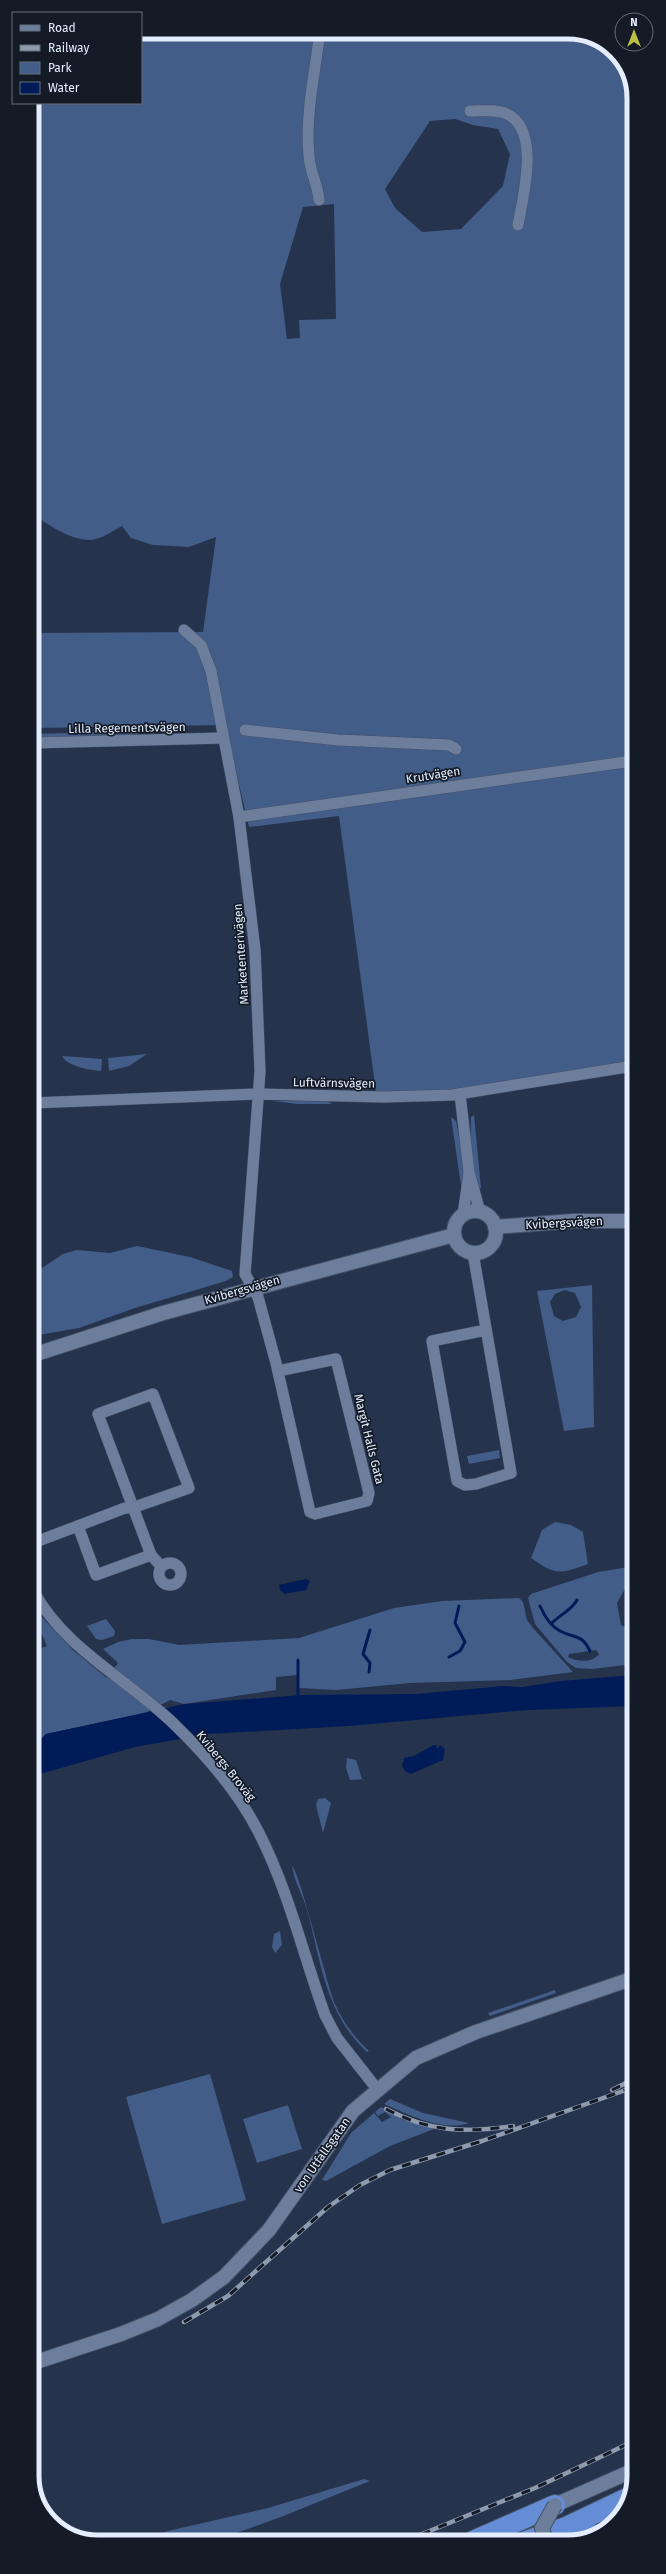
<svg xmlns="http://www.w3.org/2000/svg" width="666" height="2574" font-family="'Fira Sans',sans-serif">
  <rect width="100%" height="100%" fill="#25334d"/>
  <g fill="#435d89" fill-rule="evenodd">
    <path d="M141 32 577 33 615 51 633 85V1062L440 1092H376L339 816 249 827 225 725 32 728V633L203 632 216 537 189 547 153 545 131 538 122 526C114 530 105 537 96 539 79 545 44 524 32 512V103H141ZM455 119 473 125 498 129 510 154 503 186 461 229 422 232 395 208 385 189 430 121ZM334 204 336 319 299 320 300 338 287 339 280 284 303 207Z"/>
    <polygon points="137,731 138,736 32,739 32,734"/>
    <polygon points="147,1054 129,1066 109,1071 108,1058"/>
    <path d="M62 1056 102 1059 101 1071C90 1070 68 1067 62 1056Z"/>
    <polygon points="273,1101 327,1101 332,1104 298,1104"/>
    <path d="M474 1115 481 1188 479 1190C472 1166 470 1142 471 1117Z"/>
    <path d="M451 1117 456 1121C461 1145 465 1168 462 1192Z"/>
    <polygon points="137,1246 190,1257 232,1271 233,1277 226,1281 135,1308 79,1328 33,1336 33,1276 36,1272 63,1254 77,1250 110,1253"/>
    <path d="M592 1285 594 1427 564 1431 537 1291ZM565 1290 575 1293 581 1307 576 1317 563 1321 554 1316 550 1302 555 1294Z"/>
    <polygon points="499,1450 500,1458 469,1464 467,1456"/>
    <path d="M555 1522 571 1525 583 1532 588 1564C559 1574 557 1576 531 1558L542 1530Z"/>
    <path d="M629 1567H634V1573L617 1603 621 1625 634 1631V1664L592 1669 576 1668 567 1662 535 1624 528 1598 531 1594 598 1572ZM596 1650 599 1654C593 1663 576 1662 568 1657L569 1654Z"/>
    <polygon points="519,1598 523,1602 527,1620 533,1628 573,1672 510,1680 410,1683 336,1690 299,1688 298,1675 276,1677 276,1690 184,1704 170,1700 145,1713 46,1734 38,1742 33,1743 33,1651 47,1646 33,1614 37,1612 73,1650 107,1678 118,1663 103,1649 118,1642 132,1639 149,1639 179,1645 299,1638 394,1608 442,1601"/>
    <polygon points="106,1619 115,1631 114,1636 102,1640 96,1639 87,1626"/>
    <polygon points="347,1758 356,1760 362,1779 368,1779 350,1780 346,1768"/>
    <polygon points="325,1798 331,1803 323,1833 316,1805 318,1799"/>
    <path d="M292 1866C299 1870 327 1985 335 2004 343 2022 354 2037 369 2051L367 2052C326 2014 321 1963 308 1913 304 1897 294 1882 292 1866Z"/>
    <polygon points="280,1931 282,1945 275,1953 272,1947 274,1934"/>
    <polygon points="555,1990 556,1993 490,2016 488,2013"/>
    <polygon points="210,2074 246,2200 162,2224 126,2097"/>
    <path d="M390 2099 423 2113 469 2123C442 2132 410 2115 384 2104Z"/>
    <polygon points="288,2105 302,2149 257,2163 243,2119"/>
    <polygon points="381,2107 401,2119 434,2129 390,2146 326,2181 322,2180 351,2133 374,2113 382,2122 391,2117 385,2112 378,2116 375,2112"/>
    <polygon points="364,2479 370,2481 281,2517 211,2542 143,2542 146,2538 168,2531 268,2508"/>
  </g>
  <g fill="#001c58">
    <polygon points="306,1579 310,1581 306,1590 285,1594 280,1590 279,1585"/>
    <polygon points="634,1675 634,1706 528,1710 349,1726 208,1734 135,1747 33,1776 33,1743 38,1742 46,1734 185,1704 302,1695 416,1694 503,1686 522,1687 561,1681"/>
    <polygon points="433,1745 436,1745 437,1749 440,1745 445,1749 443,1760 411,1774 406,1772 402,1766 404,1758 414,1756"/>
  </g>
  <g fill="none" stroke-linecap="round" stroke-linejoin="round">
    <g stroke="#001c58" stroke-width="3">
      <path d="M540 1606C544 1615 550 1626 560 1631 575 1639 581 1633 590 1651"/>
      <path d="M551 1624C559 1615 571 1611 577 1600"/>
      <polyline points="449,1657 460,1651 465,1642 455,1623 459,1606"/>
      <polyline points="369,1672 370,1663 363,1654 370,1630"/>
      <polyline points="298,1698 298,1660"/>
    </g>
    <g stroke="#455167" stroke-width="12">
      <g id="minor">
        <path d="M470 111C481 111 497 109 507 114 541 130 523 197 518 225"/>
        <path d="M319 200C318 185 310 172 309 156 305 115 315 72 320 32"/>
        <polyline points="184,630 201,645 211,671 239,817 255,950 260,1072 245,1274 258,1297 276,1363 310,1512 315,1514 367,1501 369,1493 336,1359 278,1371"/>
        <polyline points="245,730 338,740 449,745 456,749"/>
        <polyline points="32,743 223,738"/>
        <polyline points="632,761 633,774"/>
        <polyline points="239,817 632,761"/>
        <polyline points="460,1094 469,1172 480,1212"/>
        <polyline points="33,1103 257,1094 384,1097 452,1095 633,1066"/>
        <polyline points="463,1215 469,1173"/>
        <polyline points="473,1253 511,1473 476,1484 465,1485 457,1481 432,1341 486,1330"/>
        <polyline points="78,1526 96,1575 151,1555"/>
        <polyline points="33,1543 125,1508 132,1508 189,1488 153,1394 98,1414 151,1555 161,1566"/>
        <circle cx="170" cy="1574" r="11"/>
        <path d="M33 1590C64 1649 128 1679 174 1724 206 1755 238 1792 258 1831 288 1889 303 1954 325 2015L337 2038 377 2089"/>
      </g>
    </g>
    <g stroke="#455167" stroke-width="16">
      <g id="tertiary">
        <circle cx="475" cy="1232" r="21"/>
        <polyline points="495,1227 573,1221 633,1221"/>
        <polyline points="33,1355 163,1313 454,1235"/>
        <polyline points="33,2363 121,2334 158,2319 192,2300 224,2277 269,2230 353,2111 416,2058 476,2032 634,1978"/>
        <polyline points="555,2505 634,2470"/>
      </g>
    </g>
    <g stroke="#455167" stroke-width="22">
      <g id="motorway">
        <polyline points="473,2541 555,2505"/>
        <polyline points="526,2541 566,2527 625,2499"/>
        <polyline points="577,2541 592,2534"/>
      </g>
    </g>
    <use href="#minor" stroke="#6d7e9c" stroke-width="11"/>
    <use href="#tertiary" stroke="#6d7e9c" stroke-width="14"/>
    <use href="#motorway" stroke="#648dd5" stroke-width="20"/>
    <g stroke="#8e9aae" stroke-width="4.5">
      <g id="rail">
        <polyline points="612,2090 634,2079"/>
        <path d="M386 2109C430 2132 464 2133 513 2126"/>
        <polyline points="184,2322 228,2296 328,2207 360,2185 390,2170 482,2141 634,2087"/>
        <polyline points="405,2541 535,2488 634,2441"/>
      </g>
    </g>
    <use href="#rail" stroke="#141b27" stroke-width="3" stroke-dasharray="9" stroke-linecap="butt"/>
    <g stroke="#455167" stroke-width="16" stroke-linecap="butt">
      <polyline id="tertiary-bridge" points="546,2541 542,2528 555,2505"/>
    </g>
    <use href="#tertiary-bridge" stroke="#6d7e9c" stroke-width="14"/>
  </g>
  <g text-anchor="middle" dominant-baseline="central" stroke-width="3.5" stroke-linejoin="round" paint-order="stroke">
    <g font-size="12" fill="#e3edfd" stroke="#141b27">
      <text transform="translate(127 728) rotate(-1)">Lilla Regementsvägen</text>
      <text transform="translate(433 775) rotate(-9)">Krutvägen</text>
      <text transform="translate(241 954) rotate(-94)">Marketenterivägen</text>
      <text transform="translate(334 1083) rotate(1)">Luftvärnsvägen</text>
      <text transform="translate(564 1223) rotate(-3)">Kvibergsvägen</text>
      <text transform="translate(242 1290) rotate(-16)">Kvibergsvägen</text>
      <text transform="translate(369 1439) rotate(76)">Margit Halls Gata</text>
      <text transform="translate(226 1766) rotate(51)">Kvibergs Broväg</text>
      <text transform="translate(322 2155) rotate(-55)">von Utfallsgatan</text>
    </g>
  </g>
  <path d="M0 0H666V2574H0ZM98 39H568A59 59 0 0 1 627 98V2476A59 59 0 0 1 568 2535H98A59 59 0 0 1 39 2476V98A59 59 0 0 1 98 39Z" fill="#141b27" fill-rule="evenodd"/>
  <path fill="none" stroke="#e3edfd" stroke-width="5" d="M98 39H568A59 59 0 0 1 627 98V2476A59 59 0 0 1 568 2535H98A59 59 0 0 1 39 2476V98A59 59 0 0 1 98 39Z"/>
  <rect x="12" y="12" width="130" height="92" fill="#141b27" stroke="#676f7d"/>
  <rect x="20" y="25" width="20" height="6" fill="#6d7e9c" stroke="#676f7d"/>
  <text x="48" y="32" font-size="12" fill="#e3edfd">Road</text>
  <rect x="20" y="45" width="20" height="6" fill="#8e9aae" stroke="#676f7d"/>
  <text x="48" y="52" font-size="12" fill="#e3edfd">Railway</text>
  <rect x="20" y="62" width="20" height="12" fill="#435d89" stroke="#676f7d"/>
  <text x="48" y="72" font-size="12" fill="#e3edfd">Park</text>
  <rect x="20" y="82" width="20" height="12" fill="#001c58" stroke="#676f7d"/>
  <text x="48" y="92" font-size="12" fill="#e3edfd">Water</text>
  <g transform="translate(634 32)"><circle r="19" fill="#141b27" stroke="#676f7d"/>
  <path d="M0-3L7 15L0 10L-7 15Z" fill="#bbc044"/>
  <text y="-6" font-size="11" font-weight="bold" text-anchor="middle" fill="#e3edfd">N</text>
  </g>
</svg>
